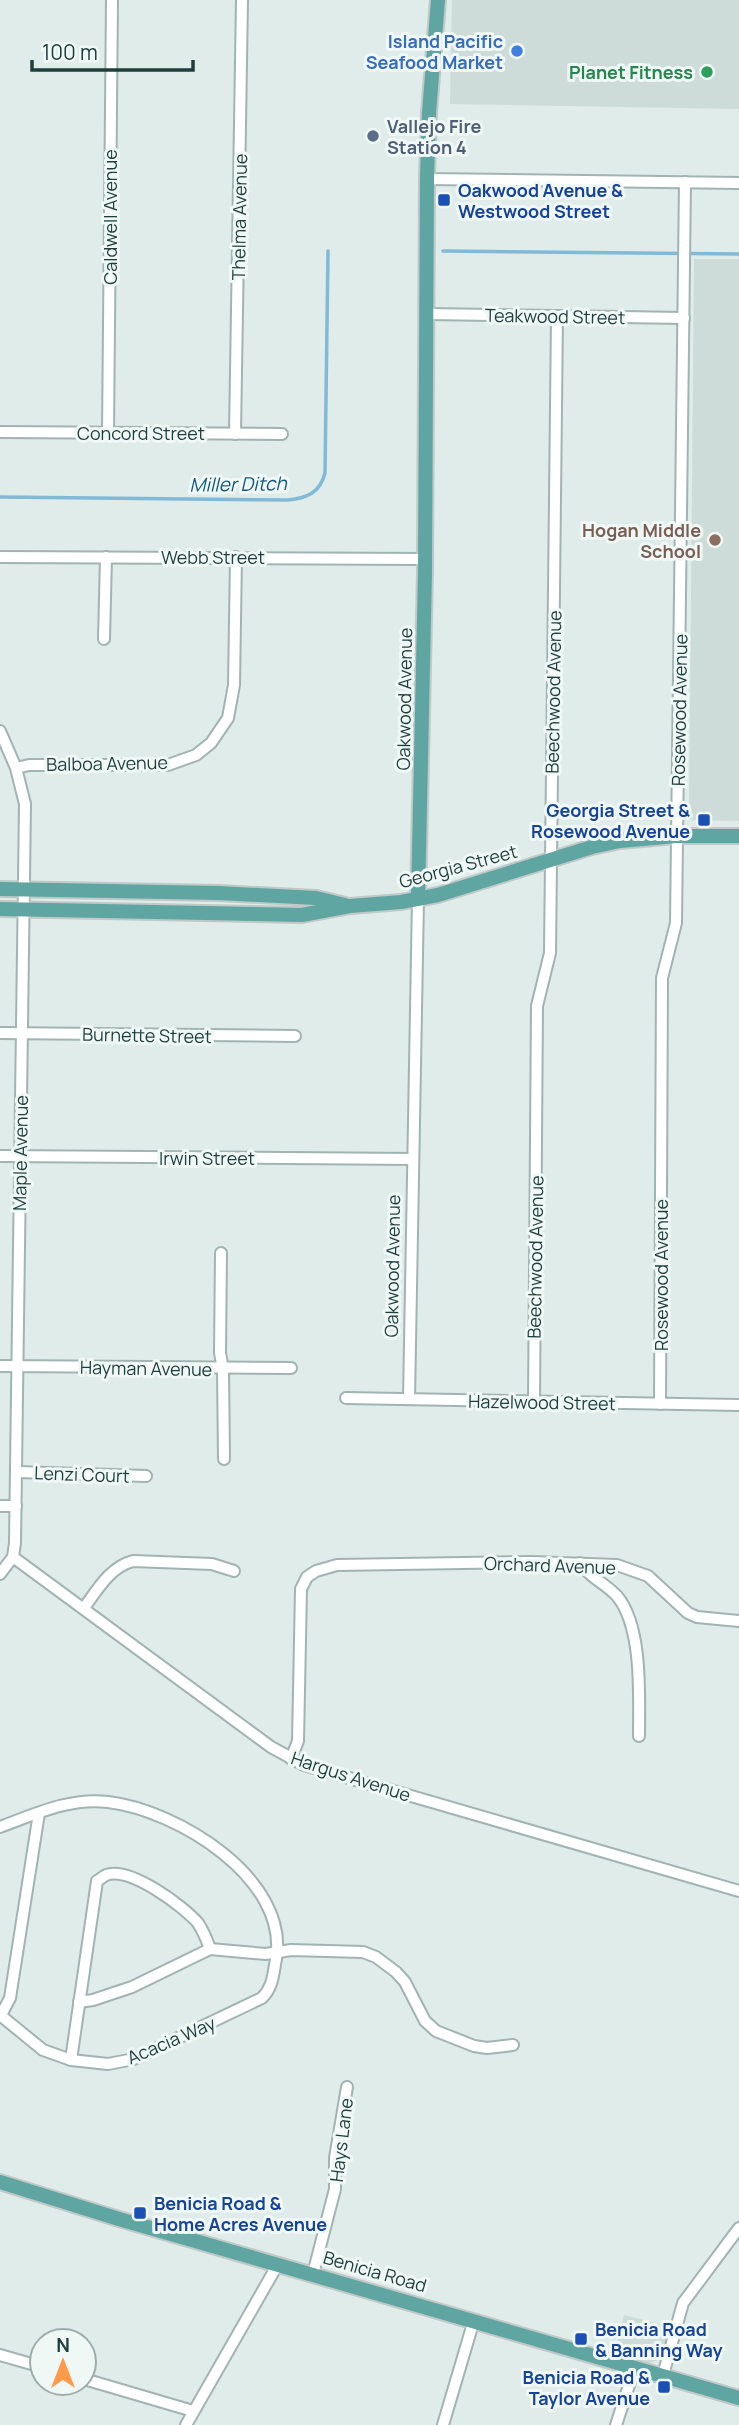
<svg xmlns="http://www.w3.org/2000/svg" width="739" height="2425" font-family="Manrope,sans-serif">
  <rect width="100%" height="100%" fill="#dfece9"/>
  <g fill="#cddcd8">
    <polygon points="452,0 739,0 739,109 450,104"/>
    <polygon points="694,259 739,259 739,821 689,820"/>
    <polygon points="624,2315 671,2327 663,2358 650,2363 615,2352"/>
  </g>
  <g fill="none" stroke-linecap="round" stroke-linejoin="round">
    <g stroke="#81b9d7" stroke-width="3.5">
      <polyline points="443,251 739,254"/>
      <path d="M0 497 288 500C307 498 320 493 325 473L328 251"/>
    </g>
    <g stroke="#a1b4b2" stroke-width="14">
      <g id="minor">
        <polyline points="427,179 739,183"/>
        <polyline points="427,314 684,318"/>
        <polyline points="0,432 282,434"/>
        <polyline points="108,433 112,0"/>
        <polyline points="235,434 242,0"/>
        <polyline points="0,557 425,559"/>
        <polyline points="104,639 106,557"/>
        <polyline points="0,731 16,768 25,804 15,1543 13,1557 0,1574"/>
        <polyline points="16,768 29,765 168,765 196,755 211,743 228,718 234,685 236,557"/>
        <polyline points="0,1033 295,1036"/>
        <polyline points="0,1156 413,1159"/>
        <polyline points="221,1253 220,1353 223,1369 224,1459"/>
        <polyline points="0,1366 291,1368"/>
        <polyline points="346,1398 739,1405"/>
        <polyline points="409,1399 418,899"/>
        <polyline points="534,1402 537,1006 550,953 557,316"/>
        <polyline points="660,1404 662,978 676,923 685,182"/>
        <polyline points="17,1472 146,1476"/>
        <polyline points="0,1506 16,1506"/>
        <polyline points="13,1557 271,1747 304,1765 739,1891"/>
        <path d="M580 1563C590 1578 605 1583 617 1596 643 1627 639 1697 639 1736"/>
        <path d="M84 1608C97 1590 110 1567 133 1561L212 1564 234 1571"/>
        <polyline points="291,1759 298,1741 301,1589 307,1577 316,1571 337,1565 531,1562 617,1565 648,1576 688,1613 697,1617 739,1621"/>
        <path d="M0 1827C35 1814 71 1797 108 1802 177 1810 290 1879 276 1959 273 1975 273 1987 262 1998L134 2059 108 2064 71 2060 43 2050 0 2015"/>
        <polyline points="79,2002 93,2000 132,1987 210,1949 266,1954 291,1950 363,1952 376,1957 396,1972 405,1982 425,2021 436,2031 474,2046 487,2048 513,2045"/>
        <polyline points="0,2017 10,1998 39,1813"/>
        <path d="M71 2060 97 1881C98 1881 105 1875 106 1875 130 1866 183 1906 198 1923 203 1931 207 1940 210 1949"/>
        <polyline points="313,2274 335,2189 335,2158 347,2087"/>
        <polyline points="0,2355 42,2367"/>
        <polyline points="663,2375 683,2303 739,2228"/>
        <polyline points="84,2379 193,2411"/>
        <polyline points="186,2425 278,2264"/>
        <polyline points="443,2425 474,2320"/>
        <polyline points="616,2425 635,2367"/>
      </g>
    </g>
    <g stroke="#c0c9c8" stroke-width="18">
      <g id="major">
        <polyline points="0,889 219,893 316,898 345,905"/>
        <polyline points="418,899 425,572 427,179 429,113 438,0"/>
        <polyline points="0,909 302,915 350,906 401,902 438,895 592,847 620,841 676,836 739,836"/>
        <polyline points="0,2182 119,2219 739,2398"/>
      </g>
    </g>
    <use href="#minor" stroke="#fff" stroke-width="10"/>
    <use href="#major" stroke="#5fa6a2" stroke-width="14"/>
  </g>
  <circle fill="#3f7fe0" stroke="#f0f8f6" stroke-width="2.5" cx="517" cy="51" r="7"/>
  <circle fill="#2e9e5b" stroke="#f0f8f6" stroke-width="2.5" cx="707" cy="72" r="7"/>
  <circle fill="#5c6f8a" stroke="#f0f8f6" stroke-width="2.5" cx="373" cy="136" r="7"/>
  <g fill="#1a4fb4" stroke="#f0f8f6" stroke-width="2.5">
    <rect x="437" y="193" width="14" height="14" rx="3.5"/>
    <rect x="697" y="813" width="14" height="14" rx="3.5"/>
    <rect x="133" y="2206" width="14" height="14" rx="3.5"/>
    <rect x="574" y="2332" width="14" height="14" rx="3.5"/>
    <rect x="657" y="2380" width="14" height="14" rx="3.5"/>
  </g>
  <circle fill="#8d6e63" stroke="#f0f8f6" stroke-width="2.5" cx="715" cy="540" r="7"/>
  <g text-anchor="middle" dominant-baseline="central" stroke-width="6" stroke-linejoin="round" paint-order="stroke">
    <g font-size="18" font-weight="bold" fill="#366cbe" stroke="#f0f8f6" text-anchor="end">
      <text x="503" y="41">Island Pacific<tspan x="503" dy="21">Seafood Market</tspan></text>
    </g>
    <g font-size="18" font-weight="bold" fill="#27864d" stroke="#f0f8f6" text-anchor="end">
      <text x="693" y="72">Planet Fitness</text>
    </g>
    <g font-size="18" font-weight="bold" fill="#4e5e75" stroke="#f0f8f6" text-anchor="start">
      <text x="387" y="126">Vallejo Fire<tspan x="387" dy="21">Station 4</tspan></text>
    </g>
    <g font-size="18" font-weight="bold" fill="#164399" stroke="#f0f8f6" text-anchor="start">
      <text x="458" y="190">Oakwood Avenue &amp;<tspan x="458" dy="21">Westwood Street</tspan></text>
      <text x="690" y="810" text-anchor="end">Georgia Street &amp;<tspan x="690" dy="21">Rosewood Avenue</tspan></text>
      <text x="154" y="2203">Benicia Road &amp;<tspan x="154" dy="21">Home Acres Avenue</tspan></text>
      <text x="595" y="2329">Benicia Road<tspan x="595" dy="21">&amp; Banning Way</tspan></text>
      <text x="650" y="2377" text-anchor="end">Benicia Road &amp;<tspan x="650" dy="21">Taylor Avenue</tspan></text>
    </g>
    <g font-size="18" fill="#1e3e3c" stroke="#f0f8f6">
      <text transform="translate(110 217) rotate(-90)">Caldwell Avenue</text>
      <text transform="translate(239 217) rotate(-89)">Thelma Avenue</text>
      <text transform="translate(555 316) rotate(1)">Teakwood Street</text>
      <text x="141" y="433">Concord Street</text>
      <text x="213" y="557">Webb Street</text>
      <text transform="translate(553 692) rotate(-89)">Beechwood Avenue</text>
      <text transform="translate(404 699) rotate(-89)">Oakwood Avenue</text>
      <text transform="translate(679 710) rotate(-89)">Rosewood Avenue</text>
      <text transform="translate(107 763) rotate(-1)">Balboa Avenue</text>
      <text transform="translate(458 866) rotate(-15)">Georgia Street</text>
      <text transform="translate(147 1035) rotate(1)">Burnette Street</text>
      <text transform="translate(20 1153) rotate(-89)">Maple Avenue</text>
      <text x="207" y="1158">Irwin Street</text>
      <text transform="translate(535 1257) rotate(-89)">Beechwood Avenue</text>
      <text transform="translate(392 1266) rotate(-89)">Oakwood Avenue</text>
      <text transform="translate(661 1275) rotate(-90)">Rosewood Avenue</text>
      <text transform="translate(146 1368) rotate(1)">Hayman Avenue</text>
      <text transform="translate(542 1402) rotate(1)">Hazelwood Street</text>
      <text transform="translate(82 1474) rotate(2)">Lenzi Court</text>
      <text transform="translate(550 1565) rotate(2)">Orchard Avenue</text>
      <text transform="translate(351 1776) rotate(18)">Hargus Avenue</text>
      <text transform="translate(171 2040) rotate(-23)">Acacia Way</text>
      <text transform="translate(341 2140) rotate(-83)">Hays Lane</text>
      <text transform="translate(375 2271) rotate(16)">Benicia Road</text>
    </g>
    <g font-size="18" font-weight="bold" fill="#785e54" stroke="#f0f8f6" text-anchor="end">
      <text x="701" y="530">Hogan Middle<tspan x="701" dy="21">School</tspan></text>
    </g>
    <g font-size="19" font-style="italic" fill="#135880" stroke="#f0f8f6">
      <text transform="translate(238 484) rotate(-1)">Miller Ditch</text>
    </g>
  </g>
  <g transform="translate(63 2362)"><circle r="33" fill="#f0f8f6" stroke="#9caeac" stroke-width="2"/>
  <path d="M0-5L12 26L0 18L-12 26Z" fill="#ff9a4b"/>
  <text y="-10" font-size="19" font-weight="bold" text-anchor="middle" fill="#1e3e3c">N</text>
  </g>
  <path d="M32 60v10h161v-10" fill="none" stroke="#1e3e3c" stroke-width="3.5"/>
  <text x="42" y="60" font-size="21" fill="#1e3e3c" stroke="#f0f8f6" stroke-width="5" paint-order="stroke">100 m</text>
</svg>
